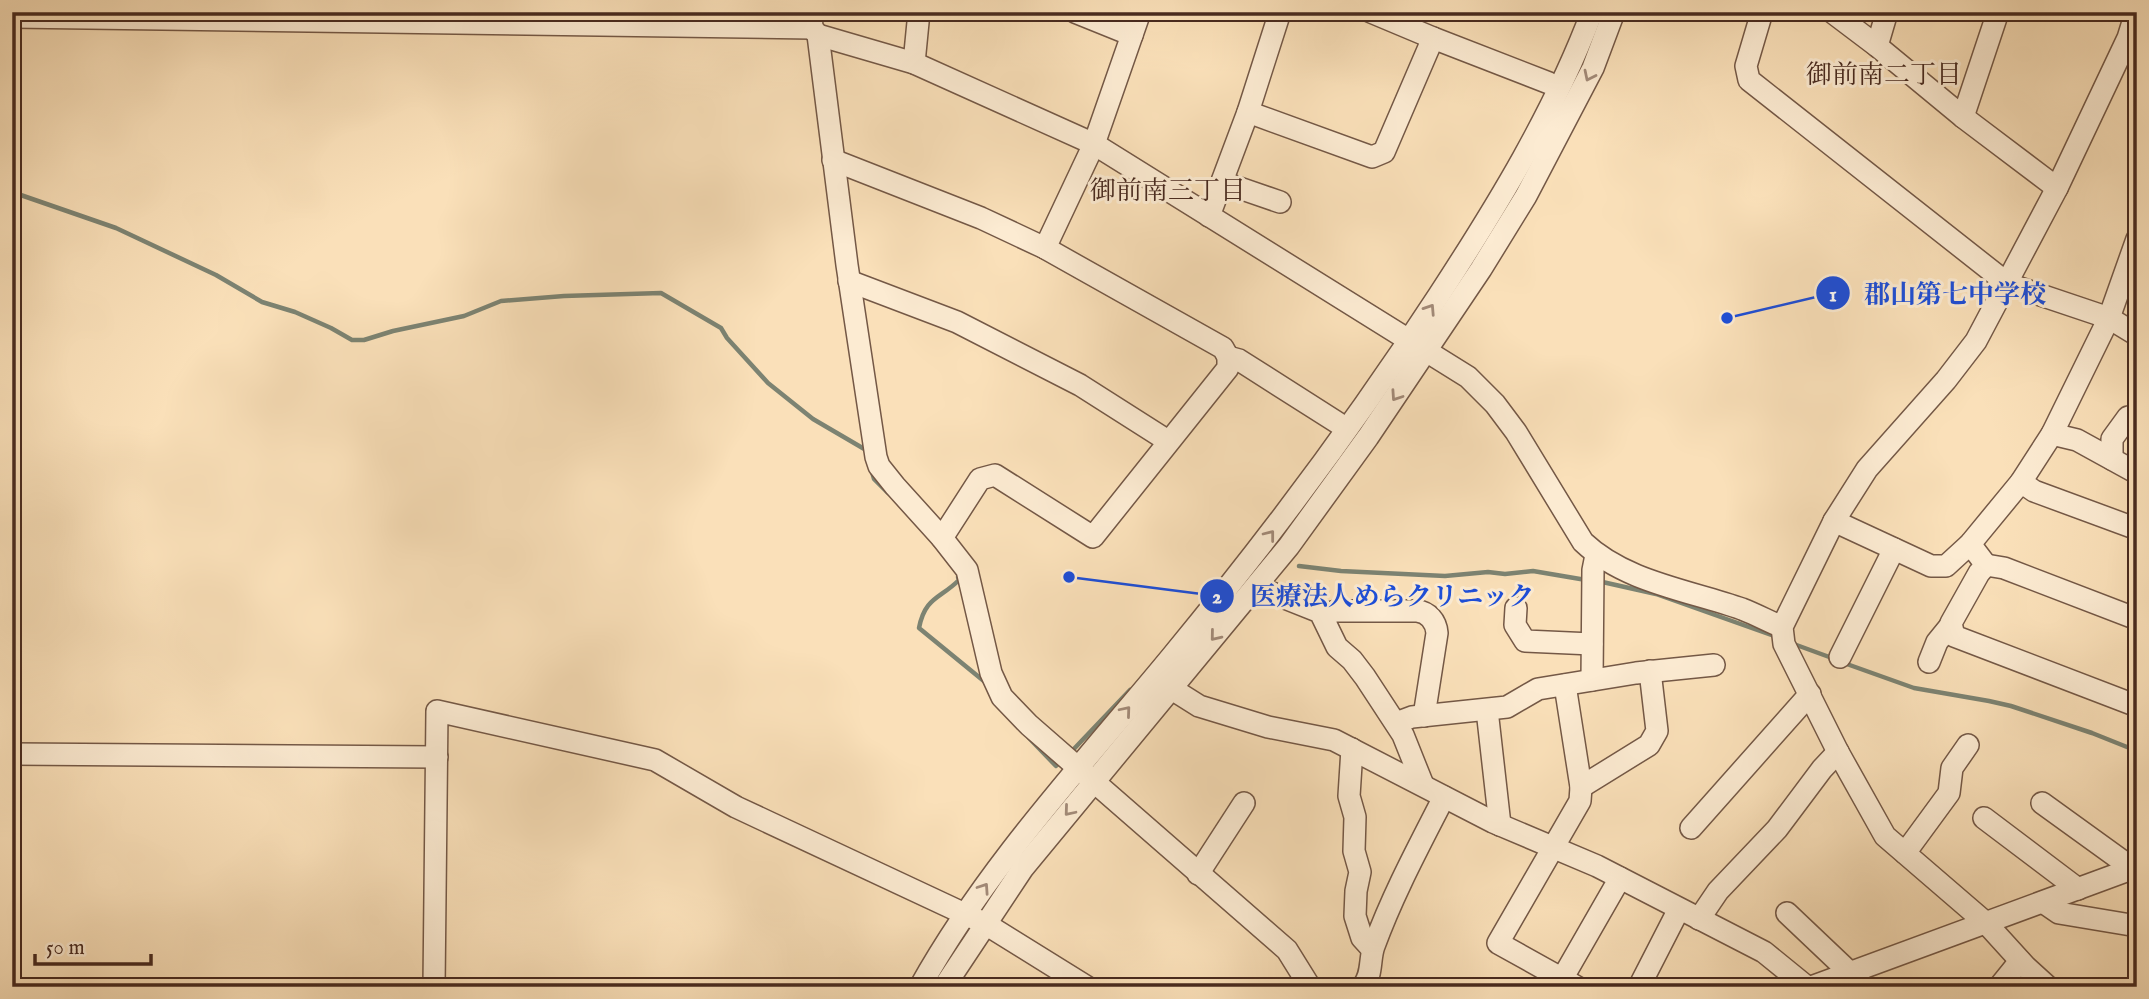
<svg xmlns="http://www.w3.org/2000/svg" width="2149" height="999" font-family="'IM FELL English','Noto Serif JP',serif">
  <rect width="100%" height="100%" fill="#fae0b9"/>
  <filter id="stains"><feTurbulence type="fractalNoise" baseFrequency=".00286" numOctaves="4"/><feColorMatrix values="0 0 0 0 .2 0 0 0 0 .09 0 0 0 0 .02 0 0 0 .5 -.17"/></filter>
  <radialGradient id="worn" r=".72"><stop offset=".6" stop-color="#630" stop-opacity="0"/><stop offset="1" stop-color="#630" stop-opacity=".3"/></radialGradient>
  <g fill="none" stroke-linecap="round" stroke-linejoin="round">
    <g stroke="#7c8372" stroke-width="4.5">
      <polyline points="12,192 116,228 216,275 262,302 295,312 331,328 352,340 364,340 393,331 464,316 501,301 564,296 661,293 721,328 727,338 768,383 813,419 866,450 867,454"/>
      <polyline points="872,472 874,479 888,493"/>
      <polyline points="1299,566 1341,571 1445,576 1488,572 1505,574 1533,571 1586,580"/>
      <path d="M958 577 959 580C940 599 925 597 919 628L985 682"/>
      <polyline points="1598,581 1656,594 1777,637"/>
      <polyline points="1791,643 1832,658"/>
      <polyline points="1844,663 1914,688 1989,701 2011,706 2092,733 2137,751"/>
      <polyline points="1029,738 1056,766 1062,760"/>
      <polyline points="1071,752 1130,690"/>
    </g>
    <g stroke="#745846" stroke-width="24">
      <g id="minor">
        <path d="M811 12 812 28 818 35 914 63 1094 144 1468 377 1495 404 1516 432 1583 542C1625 582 1688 590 1742 609 1755 614 1768 621 1782 627"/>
        <polyline points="1075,12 1132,35"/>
        <polyline points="1762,12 1746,66 1749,80 2008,284 2109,318 2137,335"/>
        <polyline points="1832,12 1877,46 1963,117 2057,188"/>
        <polyline points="12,17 812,28"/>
        <polyline points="818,35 847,265 876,457 879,466 895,486 942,538 967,570 991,673 1002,697 1029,725 1287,950 1310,987"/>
        <polyline points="1433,38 1549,83"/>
        <polyline points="1877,46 1887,12"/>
        <polyline points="914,63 919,12"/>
        <polyline points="1248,112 1372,157 1384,152 1433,38 1371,12"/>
        <polyline points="1963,117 1998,12"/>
        <polyline points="833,160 981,218 1045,248 1223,348 1228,357 1228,368 1093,537 995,475 980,479 942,538"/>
        <polyline points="1222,182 1280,202"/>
        <polyline points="1209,216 1248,112 1280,12"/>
        <polyline points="1045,248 1094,144 1140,12"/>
        <polyline points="849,281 957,322 1080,385 1168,441"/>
        <polyline points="1228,357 1239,360 1338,423"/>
        <polyline points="2052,434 2077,440 2137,473"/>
        <polyline points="2112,459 2112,439 2128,417"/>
        <polyline points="2021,482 2034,491 2137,529"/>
        <polyline points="1834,521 1931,566 1946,566 1970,544 2021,482 2052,434 2109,318 2137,239"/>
        <polyline points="1970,544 1986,565 1979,573 1951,623 1954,636 2137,706"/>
        <polyline points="1986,565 2004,568 2137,619"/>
        <polyline points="1272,593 1320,612 1337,647 1352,660 1365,677 1403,735 1423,785"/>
        <polyline points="1516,608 1515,625 1525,641 1592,644"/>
        <path d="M1322 615 1336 611H1417C1428 612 1436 621 1437 633L1424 716"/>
        <polyline points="1840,657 1894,549"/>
        <polyline points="1929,662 1937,642 1950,626"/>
        <polyline points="1592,680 1593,570 1596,555"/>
        <polyline points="1565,685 1581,787 1580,801 1498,943 1577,987"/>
        <polyline points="1172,689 1199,706 1268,727 1334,740 1493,822 1597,866 1764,952 1807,987"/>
        <polyline points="1487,710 1500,825"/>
        <polyline points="1396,723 1412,717 1507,707 1538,689 1636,673 1714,665"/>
        <polyline points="1352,749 1349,796 1355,817 1354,851 1360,872 1356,891 1355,916 1362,938 1372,949"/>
        <polyline points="12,754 437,757"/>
        <polyline points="1581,787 1649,745 1657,731 1650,671"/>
        <polyline points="2042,803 2132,868"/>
        <polyline points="1984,818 2078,889"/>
        <polyline points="1691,828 1810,694"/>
        <polyline points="1905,853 1949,793 1952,768 1968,745"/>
        <polyline points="1198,874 1244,803"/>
        <polyline points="2043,902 2059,913 2137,926"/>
        <polyline points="1787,913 1865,987"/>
        <polyline points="1699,919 1718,891 1777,829 1822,769 1838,752"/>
        <polyline points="1562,979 1620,878"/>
        <polyline points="434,987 437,711 655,760 736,807 984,923 1087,987"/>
        <path d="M920 987C988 865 1085 762 1173 655 1268 540 1357 421 1439 295 1497 206 1554 113 1592 12"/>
        <polyline points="944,987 1023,868 1289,546 1368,437 1481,269 1526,196 1593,68 1614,12"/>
        <path d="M1362 987C1373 976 1369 959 1374 946 1393 894 1419 846 1444 797"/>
        <polyline points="1639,987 1679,909"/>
        <polyline points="1811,987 2137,867"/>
        <polyline points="1999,987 2020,961"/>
        <polyline points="2048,987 2026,967 1986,923 1885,836 1838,752 1784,644 1782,627 1834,521 1867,469 1946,380 1976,341 2057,188 2128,38 2136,12"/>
      </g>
    </g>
    <use href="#minor" stroke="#fcebd2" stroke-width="21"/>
  </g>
  <defs><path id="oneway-chevron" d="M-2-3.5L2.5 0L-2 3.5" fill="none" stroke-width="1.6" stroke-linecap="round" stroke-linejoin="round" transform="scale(1.75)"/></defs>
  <g stroke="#a28a78">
    <use href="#oneway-chevron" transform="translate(1589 76) rotate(116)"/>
    <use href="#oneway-chevron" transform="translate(1430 309) rotate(-57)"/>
    <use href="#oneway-chevron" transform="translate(1396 396) rotate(124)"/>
    <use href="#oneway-chevron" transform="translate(1270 535) rotate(-52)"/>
    <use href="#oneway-chevron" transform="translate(1215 636) rotate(129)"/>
    <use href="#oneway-chevron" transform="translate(1126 711) rotate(-50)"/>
    <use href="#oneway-chevron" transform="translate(1069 811) rotate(130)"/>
    <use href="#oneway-chevron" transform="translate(984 888) rotate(-56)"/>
  </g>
  <g text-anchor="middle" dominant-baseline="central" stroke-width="6" stroke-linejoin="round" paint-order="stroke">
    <g font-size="26" fill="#482a1f" stroke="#fcebd2">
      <text x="1884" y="75">御前南二丁目</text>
      <text x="1168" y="191">御前南三丁目</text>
    </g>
  </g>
  <path fill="none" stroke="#1d4ed8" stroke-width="2.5" d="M1727 318L1833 293M1069 577L1217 596"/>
  <g fill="#1d4ed8" stroke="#fcebd2" stroke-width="2.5">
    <circle cx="1727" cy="318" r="7"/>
    <circle cx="1069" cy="577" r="7"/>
    <circle cx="1833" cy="293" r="18"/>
    <circle cx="1217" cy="596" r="18"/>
  </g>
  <g font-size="21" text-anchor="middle" font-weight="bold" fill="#fff">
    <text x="1833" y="301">1</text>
    <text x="1217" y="603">2</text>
  </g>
  <g font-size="26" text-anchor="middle" font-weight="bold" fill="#1d4ed8" stroke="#fcebd2" stroke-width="6" stroke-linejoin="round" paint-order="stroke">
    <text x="1955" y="303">郡山第七中学校</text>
    <text x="1392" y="605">医療法人めらクリニック</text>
  </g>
  <rect width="2149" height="999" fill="none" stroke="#fae0b9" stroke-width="42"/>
  <rect x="14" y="14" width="2121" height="971" fill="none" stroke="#482a1f" stroke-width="3.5"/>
  <rect x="21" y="21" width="2107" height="957" fill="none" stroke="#482a1f" stroke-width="2"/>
  <path d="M35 954v10h116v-10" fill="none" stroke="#482a1f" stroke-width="3.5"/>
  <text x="46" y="954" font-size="21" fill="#482a1f" stroke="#fcebd2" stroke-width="5" paint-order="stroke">50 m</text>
  <rect width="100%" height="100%" filter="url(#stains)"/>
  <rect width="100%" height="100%" fill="url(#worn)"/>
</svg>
